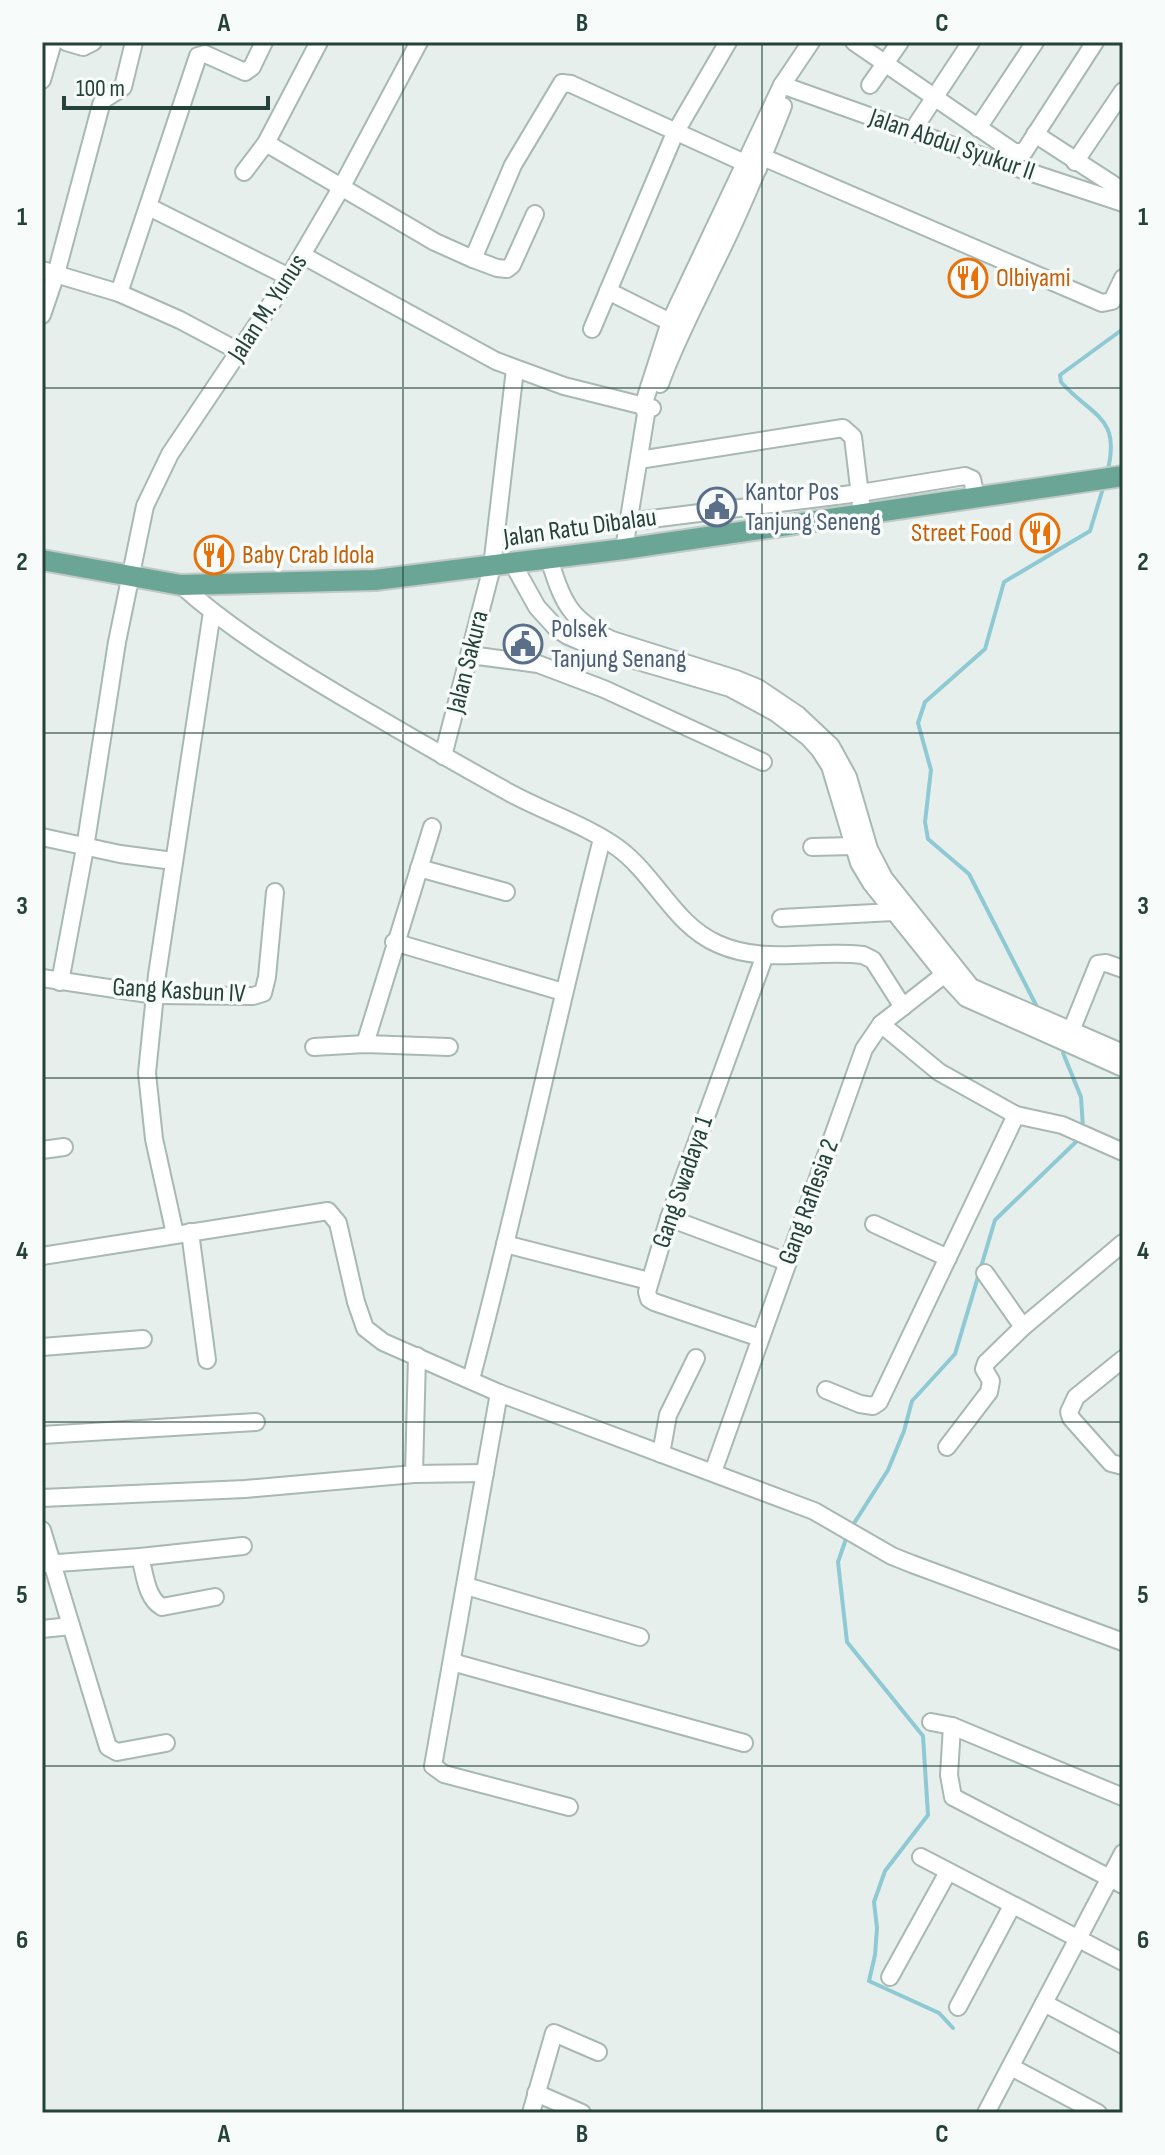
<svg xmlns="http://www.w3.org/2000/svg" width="1165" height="2155" font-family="'Sofia Sans Condensed',sans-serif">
  <rect width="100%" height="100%" fill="#e6efeb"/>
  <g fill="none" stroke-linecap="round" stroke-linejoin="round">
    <g stroke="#8ec9d4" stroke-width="4">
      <path d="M1107 473C1122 416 1092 417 1061 382L1060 375 1123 329"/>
      <polyline points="1037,1007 969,874 928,839 925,822 931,770 918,723 925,702 985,649 1004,582 1090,531 1104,485"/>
      <polyline points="1063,1053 1081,1097 1083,1128"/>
      <polyline points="851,1528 888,1470 904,1431 912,1401 955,1354 995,1220 1079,1139"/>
      <polyline points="847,1536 838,1562 847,1642 923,1736 928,1815 885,1871 874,1902 877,1928 875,1955 869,1981 939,2013 953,2028"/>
    </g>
    <g stroke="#a8b8b2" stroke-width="20">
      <g id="minor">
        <polyline points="66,42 83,47 93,42"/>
        <polyline points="854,42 1014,152 1024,152 1095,42"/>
        <polyline points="42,80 53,42"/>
        <polyline points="782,85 987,158 1123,203"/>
        <polyline points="870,85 900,42"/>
        <polyline points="917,124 971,42"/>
        <polyline points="978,128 1035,42"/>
        <polyline points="1035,134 1123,191"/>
        <polyline points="266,143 435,242 473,259 513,165 562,83 571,84 758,169"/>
        <polyline points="751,152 1102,303 1112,301 1123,278"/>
        <polyline points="1075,162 1123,91"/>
        <polyline points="244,172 266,143 319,42"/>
        <polyline points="149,207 289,277"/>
        <polyline points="302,255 496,361 564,386 652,408"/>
        <polyline points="473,259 497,268 507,269 512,265 535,214"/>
        <polyline points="42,270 119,293 180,320 240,352"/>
        <polyline points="608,291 678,326"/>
        <polyline points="119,293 198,56 205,54 245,72 252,67 264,42"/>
        <polyline points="42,315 56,274 101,105 103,100 123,87 134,42"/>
        <polyline points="592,329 675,133 728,42"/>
        <path d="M660 384C674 345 693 309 711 271 738 218 761 162 783 106"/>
        <polyline points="639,460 843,428 853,437 862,512"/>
        <polyline points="627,522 860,493 965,476 972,479 976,497"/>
        <polyline points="624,549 646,414 643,406 670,322 782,85 811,42"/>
        <path d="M549 559C563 602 569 620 612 640L736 679 758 688 798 715 831 746 848 777 869 849 884 878 971 987 1123 1053"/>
        <polyline points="513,564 537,607 557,629 568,636 603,651 730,688 776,713 808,737 819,749 830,766 859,863 871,883 944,974 966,998 1123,1068"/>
        <path d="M181 585C231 630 289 665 346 699 400 731 454 762 510 793 545 812 586 825 618 848 656 876 674 925 718 944 764 965 815 949 863 955L873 960 903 1007"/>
        <polyline points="470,655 538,664 604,689 763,762"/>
        <polyline points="443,756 492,567 515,369"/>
        <polyline points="42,837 120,854 173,861"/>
        <polyline points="812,847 854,846"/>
        <polyline points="419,868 506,892"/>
        <polyline points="781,918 893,912"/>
        <polyline points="394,942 563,992"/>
        <polyline points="42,978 155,995 253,996 263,993 267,977 275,892"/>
        <polyline points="60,982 85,848 117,642 145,506 170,454 289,277 341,188 419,42"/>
        <polyline points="881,1024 939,1072 1016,1115 1062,1125 1123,1152"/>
        <polyline points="1071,1031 1098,964 1106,963 1123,969"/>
        <polyline points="365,1044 432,827"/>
        <polyline points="314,1047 365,1044 449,1047"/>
        <polyline points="42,1150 64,1147"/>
        <polyline points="669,1218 787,1262"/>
        <polyline points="874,1224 948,1258"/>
        <polyline points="190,1232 207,1360"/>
        <polyline points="175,1234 154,1139 147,1073 157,975 212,612"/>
        <polyline points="505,1244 649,1281"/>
        <polyline points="42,1256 328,1211 338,1223 356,1302 365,1328 383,1342 499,1393 814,1511 892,1556 912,1564 1123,1642"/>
        <polyline points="985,1273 1023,1327"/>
        <polyline points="760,1338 654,1302 649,1299 647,1292 669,1218 765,955"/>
        <polyline points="42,1347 143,1339"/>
        <polyline points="1123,1359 1076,1397 1069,1412 1071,1418 1111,1463 1123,1466"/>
        <path d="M471 1379C519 1200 556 1018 602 839"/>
        <polyline points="826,1390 860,1404 873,1406 879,1402 1016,1115"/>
        <polyline points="499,1393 433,1766 444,1774 569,1807"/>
        <polyline points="42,1435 256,1422"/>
        <polyline points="947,1447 989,1392 991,1381 984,1369 986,1363 1023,1327 1123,1243"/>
        <polyline points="661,1454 668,1415 696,1358"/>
        <polyline points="713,1472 864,1049 881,1024 950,970"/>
        <polyline points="414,1474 417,1356"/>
        <polyline points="42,1498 245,1489 414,1474 485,1473"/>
        <polyline points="42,1530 108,1747 117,1752 166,1743"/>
        <path d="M140 1557C145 1574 146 1598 162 1607L215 1597"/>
        <polyline points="44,1564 140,1557 243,1546"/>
        <polyline points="466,1586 640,1637"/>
        <polyline points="42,1629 71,1626"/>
        <polyline points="452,1662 744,1743"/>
        <polyline points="931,1722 952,1726 1123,1797"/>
        <polyline points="952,1726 949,1775 953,1797 1123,1885"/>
        <polyline points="921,1857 1123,1962"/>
        <polyline points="890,1977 948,1872"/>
        <polyline points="1044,2003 1123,2045"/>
        <polyline points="958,2007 1012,1906"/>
        <polyline points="1011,2067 1098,2113"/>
        <polyline points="536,2093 582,2113"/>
        <polyline points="531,2113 554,2033 598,2052"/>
        <polyline points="986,2113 1123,1853"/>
      </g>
    </g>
    <g stroke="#c2cac8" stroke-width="24">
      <polyline id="major" points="42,560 181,585 375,580 624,549 1123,476"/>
    </g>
    <use href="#minor" stroke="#fff" stroke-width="16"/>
    <use href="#major" stroke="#6aa596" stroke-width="20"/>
  </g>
  <path fill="none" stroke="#24423a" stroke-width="2" stroke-opacity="0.55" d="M403 42V2113M762 42V2113M42 388H1123M42 733H1123M42 1078H1123M42 1422H1123M42 1766H1123"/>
  <defs>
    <g id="restaurant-ring" transform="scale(2)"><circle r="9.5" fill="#f7fbf9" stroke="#e8710a" stroke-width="1.5"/><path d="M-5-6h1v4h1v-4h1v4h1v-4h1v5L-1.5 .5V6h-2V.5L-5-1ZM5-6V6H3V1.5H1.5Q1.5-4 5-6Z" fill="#e8710a"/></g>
    <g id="civic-ring" transform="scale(2)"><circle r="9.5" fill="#f7fbf9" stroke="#5c6f8a" stroke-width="1.5"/><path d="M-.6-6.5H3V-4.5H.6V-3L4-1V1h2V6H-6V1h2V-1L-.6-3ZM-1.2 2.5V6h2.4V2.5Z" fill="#5c6f8a"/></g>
  </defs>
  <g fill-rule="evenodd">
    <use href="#restaurant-ring" x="968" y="278"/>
    <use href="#civic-ring" x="717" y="507"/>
    <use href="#restaurant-ring" x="1040" y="533"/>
    <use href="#restaurant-ring" x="214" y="555"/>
    <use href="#civic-ring" x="523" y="644"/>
  </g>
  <g text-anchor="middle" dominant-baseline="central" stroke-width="7" stroke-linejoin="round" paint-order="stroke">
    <g font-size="26" fill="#24423a" stroke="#f7fbf9">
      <text transform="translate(952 145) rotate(19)">Jalan Abdul Syukur II</text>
      <text transform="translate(268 308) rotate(-57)">Jalan M. Yunus</text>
      <text transform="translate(580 528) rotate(-8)">Jalan Ratu Dibalau</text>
      <text transform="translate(468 662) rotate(-76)">Jalan Sakura</text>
      <text transform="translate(179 991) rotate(3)">Gang Kasbun IV</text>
      <text transform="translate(683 1182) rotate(-71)">Gang Swadaya 1</text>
      <text transform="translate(809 1202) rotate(-70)">Gang Raflesia 2</text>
    </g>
    <g font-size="26" fill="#c56008" stroke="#f7fbf9" text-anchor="start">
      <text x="996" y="278">Olbiyami</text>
      <text x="1012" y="533" text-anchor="end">Street Food</text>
      <text x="242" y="555">Baby Crab Idola</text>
    </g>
    <g font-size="26" fill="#4e5e75" stroke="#f7fbf9" text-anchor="start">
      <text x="745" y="492">Kantor Pos<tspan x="745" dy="30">Tanjung Seneng</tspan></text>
      <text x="551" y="629">Polsek<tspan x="551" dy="30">Tanjung Senang</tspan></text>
    </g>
  </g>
  <rect width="1165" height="2155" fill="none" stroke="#f7fbf9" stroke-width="88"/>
  <path d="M64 96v12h204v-12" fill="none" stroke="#24423a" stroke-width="4"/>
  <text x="76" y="96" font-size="24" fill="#24423a" stroke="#f7fbf9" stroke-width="6" paint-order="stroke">100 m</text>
  <rect x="44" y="44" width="1077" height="2067" fill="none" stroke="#24423a" stroke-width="3"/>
  <g font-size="26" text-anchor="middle" font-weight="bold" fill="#24423a">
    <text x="224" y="31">A</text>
    <text x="582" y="31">B</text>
    <text x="942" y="31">C</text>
    <text x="22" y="225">1</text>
    <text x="1143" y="225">1</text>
    <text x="22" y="570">2</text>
    <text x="1143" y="570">2</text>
    <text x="22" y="914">3</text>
    <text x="1143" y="914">3</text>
    <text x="22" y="1259">4</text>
    <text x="1143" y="1259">4</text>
    <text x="22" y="1603">5</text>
    <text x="1143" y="1603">5</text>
    <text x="22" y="1948">6</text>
    <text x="1143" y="1948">6</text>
    <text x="224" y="2142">A</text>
    <text x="582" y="2142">B</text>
    <text x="942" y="2142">C</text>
  </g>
</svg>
